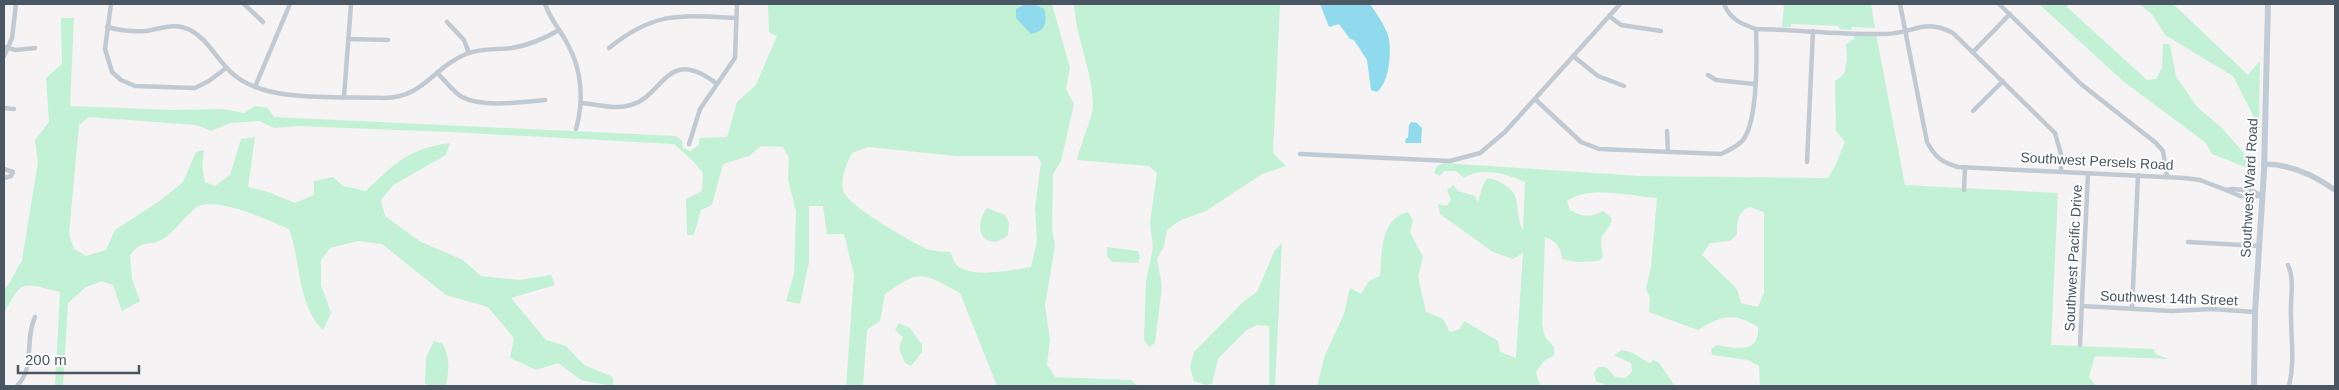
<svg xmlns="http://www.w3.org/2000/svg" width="2339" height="390" font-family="Helvetica,sans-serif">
  <rect width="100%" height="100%" fill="#f5f3f3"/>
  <g fill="#c3f1d5" fill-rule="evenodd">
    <path d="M768 4H1052L1070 68 1066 89 1074 104 1061 161 1053 174 1052 229 1055 246 1045 305 1050 340 1047 364 1055 377 1131 380 1138 386H997L960 293C923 273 921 268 885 294L880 321 867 330 863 386H846L854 275 844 234H827L823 206H809V262L800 304 786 301 794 274 796 211 788 179 789 158 783 147 761 146 749 156 723 164 712 205 701 210 694 235H687L686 199 702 191 703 173 693 161 674 144 450 132 296 126 274 128 259 121 230 123 211 131 196 125 89 117 79 125 69 234 74 249 86 256 106 250 115 230 161 200 183 182 196 152 204 150 202 165 205 182 215 186 230 175 241 139 255 137 248 187 268 192 295 203 314 195V181L333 177 343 186 366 191C394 164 409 148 450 143L446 155 393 185 381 200 385 216 419 241 463 260 481 276 519 280 551 275 555 285 511 298 546 340 566 346 584 365 613 377V386L581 380 558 363 536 370 510 358 514 338 488 307 446 295 382 244 358 241 330 248 321 260V285L331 313 323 330C297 305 301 261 289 229 271 221 214 195 197 207 184 216 176 231 163 239 149 248 144 237 130 255L132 279 140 301 122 311 113 285 102 281 86 287 68 303 63 386H55L60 292C23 283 22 278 4 314V289L9 284 22 260 38 162 35 140 49 122 46 78 62 64 61 18H74L70 106 173 110 223 109 244 113 255 106 268 108 274 117 676 136 682 141 683 148 690 151 699 145V138L727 137 737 102 756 85 777 36 769 32ZM868 147 956 156H1037L1041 162 1035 208 1037 241 1031 267C1014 270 967 280 955 263 953 260 952 255 950 252 943 251 934 252 927 249 912 242 846 205 843 190 840 178 847 163 852 153Z"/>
    <path d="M1074 4H1280L1273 153 1286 166 1262 174 1206 211 1179 221 1167 230 1164 246 1157 259 1162 286 1155 343 1149 347 1144 340 1146 281 1153 248 1150 222 1157 173 1149 166 1077 160C1080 145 1093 117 1093 104 1092 69 1076 38 1074 4Z"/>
    <polygon points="1784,4 1871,4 1875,28 1851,27 1852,30 1840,29 1838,26 1791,24 1791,27 1782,27"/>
    <polygon points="2039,4 2067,4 2068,8 2147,80 2156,79 2162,68 2163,44 2170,44 2176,76 2197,107 2221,127 2243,152 2251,165 2248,168 2212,154 2206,143 2123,81"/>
    <polygon points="2139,4 2173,4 2248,75 2260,61 2259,127 2233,76 2165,35 2152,14"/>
    <path d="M1853 33 1876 34 1905 185 2058 193 2051 345 2154 349 2155 354 2169 359 2095 356 2089 377 2096 386H1760L1759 366 1748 360 1712 355 1711 349 1717 345C1735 348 1760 355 1758 327 1735 312 1721 315 1698 330L1649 312 1650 298 1646 289 1651 267 1657 198C1632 196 1587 185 1567 201L1570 210C1582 217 1590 218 1603 211L1612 218C1607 240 1597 227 1603 257L1599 261 1576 262 1562 259C1561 247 1556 241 1545 237L1542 324 1545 337 1554 347V355L1544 361 1536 372 1540 386H1317L1325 355 1344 314 1350 288 1361 294 1369 281 1380 276C1382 252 1380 219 1408 212L1413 220 1410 232 1423 257 1418 277 1426 312 1443 319 1450 332 1460 329 1464 321 1498 341 1500 352 1516 358 1523 253 1513 259 1493 252 1440 214 1438 204 1447 206 1451 200 1447 190 1453 185 1458 191 1475 196 1478 202 1482 188 1487 178C1495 179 1499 181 1506 186 1523 196 1514 215 1523 230L1525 182C1508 174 1481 166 1464 178L1456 171H1444L1440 176 1434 173 1437 166 1444 163 1639 176 1828 178 1835 166 1845 142 1836 131 1835 81 1844 74 1847 59 1846 44 1854 39ZM1750 207 1764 212V293L1758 307 1741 303 1737 289 1702 255 1710 243 1730 241 1737 234C1737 221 1737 212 1750 207Z"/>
    <path d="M987 208 1005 215 1009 223 1008 235C990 252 969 234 987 208Z"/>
    <polygon points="1282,243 1275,386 1269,386 1269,326 1257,325 1247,330 1218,359 1212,384 1206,385 1194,381 1190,367 1194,352 1244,301 1257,292 1275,250"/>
    <polygon points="1107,247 1138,251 1140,257 1138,263 1112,262 1107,256"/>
    <polygon points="899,323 910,328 922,345 922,352 911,366 905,363 899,348 903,337 895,330"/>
    <path d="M434 341 443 344C450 359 449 370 446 386H428L425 383 426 358Z"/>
    <polygon points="1622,350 1633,353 1649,363 1654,360 1659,363 1675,386 1608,386 1596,381 1594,373 1598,367 1606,367 1615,377 1626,378 1632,371 1631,363 1614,355"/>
  </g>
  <g fill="#90daee">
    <path d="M1320 4H1370C1376 13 1384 24 1388 35 1392 49 1390 82 1377 92L1371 90 1367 60 1354 40 1350 39 1339 24 1329 27Z"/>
    <path d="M1024 5H1036L1044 9C1048 23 1045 31 1031 34L1016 18V9Z"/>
    <polygon points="1411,122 1417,123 1422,128 1421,143 1405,143 1406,138 1408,138 1409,125"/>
  </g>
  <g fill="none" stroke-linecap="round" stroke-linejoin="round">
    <g stroke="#c1cad2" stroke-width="4.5">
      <polyline points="111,4 105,49 112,72 121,80 135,86 195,88 209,81 226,68"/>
      <polyline points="244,4 263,22"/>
      <path d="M545 4C550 19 561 31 568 45 582 70 584 101 576 129"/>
      <path d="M1724 4C1730 19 1741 24 1756 29 1799 30 1843 35 1886 34 1915 33 1924 18 1953 33L2055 133 2061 154V172"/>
      <path d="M1900 4 1927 142C1935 157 1941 162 1958 167L2184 178 2200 180 2226 190"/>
      <polyline points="1999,4 2081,84 2156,143 2163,151 2167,177"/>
      <polyline points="1609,16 1621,25 1661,31"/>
      <polyline points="447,22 464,40 469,53"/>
      <path d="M107 27C119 30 132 32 145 31 161 29 174 22 190 30 210 40 219 65 238 78 273 103 342 96 384 98 425 97 432 68 466 54 481 48 497 50 512 48 529 45 544 39 559 30"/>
      <polyline points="349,39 388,40"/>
      <polyline points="4,47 16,50 35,48"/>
      <path d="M609 48C655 11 680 15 736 18"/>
      <polyline points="1973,52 2010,14"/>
      <polyline points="4,56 12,38 16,4"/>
      <polyline points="1573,56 1598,76 1624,86"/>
      <path d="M437 73C445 80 453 92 462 97 483 108 522 102 545 100"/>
      <polyline points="1708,75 1716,80 1754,84"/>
      <polyline points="255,87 290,4"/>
      <polyline points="344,97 351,4"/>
      <path d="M1536 100 1581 142 1599 149 1721 154C1729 150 1737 147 1743 140 1758 121 1757 54 1756 29"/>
      <path d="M581 103C598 104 615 110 631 105 665 95 666 45 717 84"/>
      <polyline points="4,108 14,109"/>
      <polyline points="1973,111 2003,81"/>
      <polyline points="1667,131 1668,152"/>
      <polyline points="689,144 700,109 735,58 737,4"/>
      <polyline points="1300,154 1450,161 1480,153 1505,132 1620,4"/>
      <polyline points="1807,162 1813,31"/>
      <polyline points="4,169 13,172 11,176 4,178"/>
      <polygon points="2233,189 2253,191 2262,196 2240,196 2226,190"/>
      <polyline points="1964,190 1965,167"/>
      <polyline points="2188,242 2260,246"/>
      <path d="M2288 265C2295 280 2290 298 2291 315 2291 340 2295 362 2289 386"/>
      <polyline points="2082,306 2172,311 2212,309 2255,312"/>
      <polyline points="2132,309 2138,175"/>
      <polyline points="2080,345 2088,173"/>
      <path d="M17 386C36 366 24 340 35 317"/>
    </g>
    <path stroke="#c1cad2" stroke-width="5.5" d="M2264 164C2291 164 2314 175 2335 190"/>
    <polyline stroke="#c1cbd6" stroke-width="6" points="2254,386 2255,312 2264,171 2268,4"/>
  </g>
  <g text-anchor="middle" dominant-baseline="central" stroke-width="4" stroke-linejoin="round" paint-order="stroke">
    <g font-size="14" fill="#4a5661" stroke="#fff">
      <text transform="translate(2097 161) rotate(3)">Southwest Persels Road</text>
      <text transform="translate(2249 188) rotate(-87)">Southwest Ward Road</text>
      <text transform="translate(2073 258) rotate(-87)">Southwest Pacific Drive</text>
      <text transform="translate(2169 298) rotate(2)">Southwest 14th Street</text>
    </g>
  </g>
  <rect width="2339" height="390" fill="none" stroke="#4a5661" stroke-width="10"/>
  <path d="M18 365v8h121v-8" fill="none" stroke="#4a5661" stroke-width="2.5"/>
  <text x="25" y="365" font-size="15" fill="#4a5661" stroke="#ffffff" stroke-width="4" paint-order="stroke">200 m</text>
</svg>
